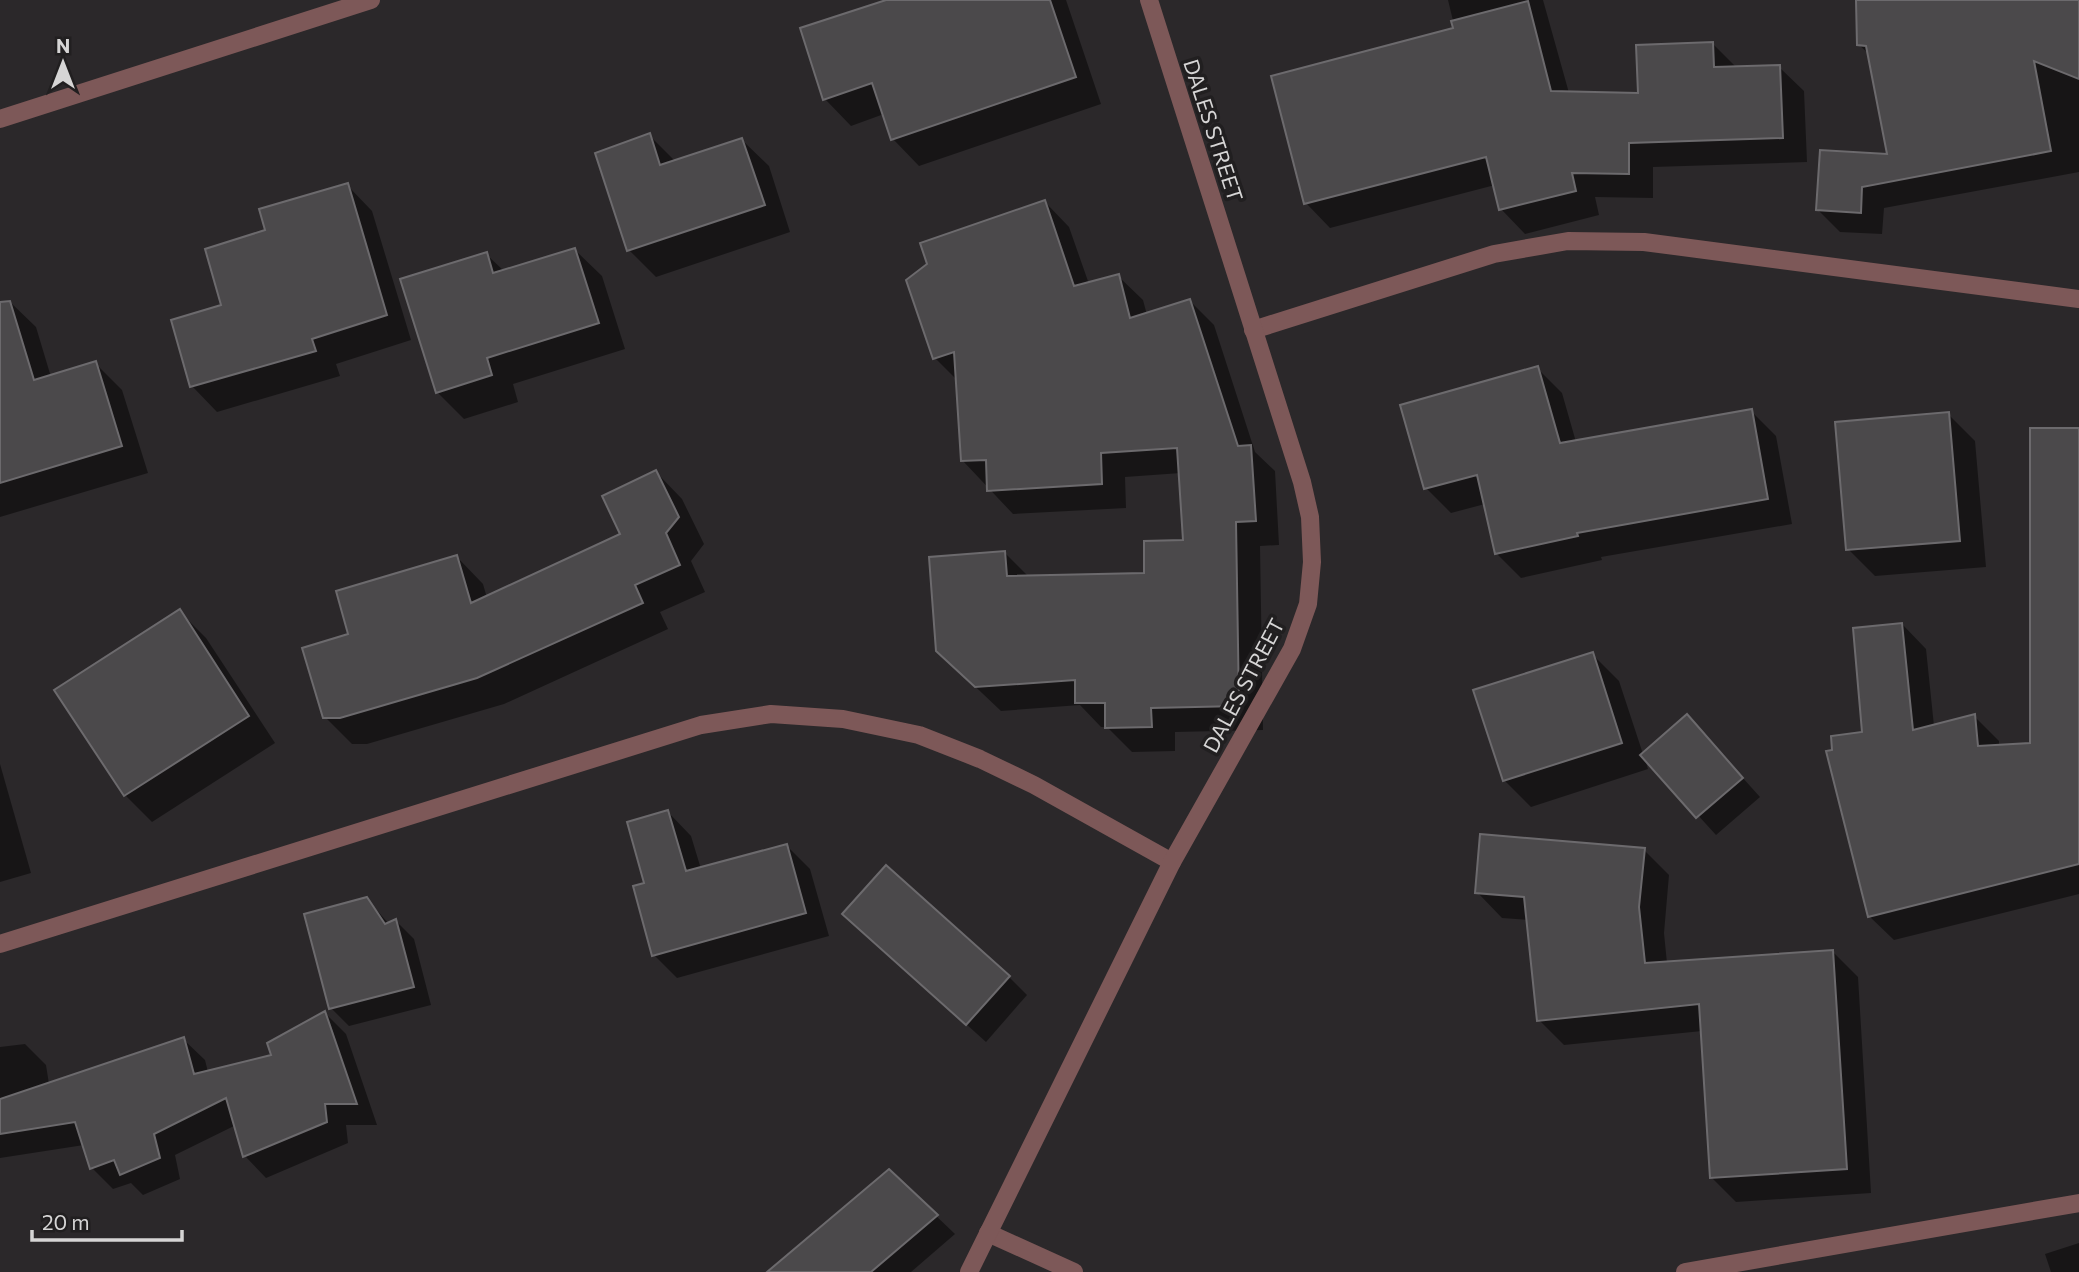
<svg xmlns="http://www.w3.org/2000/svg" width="2079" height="1272" font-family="Commissioner,sans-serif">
  <rect width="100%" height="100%" fill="#2b282a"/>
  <g fill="#0007">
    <polygon points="892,0 1066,0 1101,104 919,166 893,139 884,114 851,126 825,99"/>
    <polygon points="1448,0 1543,0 1569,93 1640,94 1713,44 1737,68 1779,67 1804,91 1807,162 1653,167 1653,198 1595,197 1599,215 1525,234 1501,209 1495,185 1330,228 1306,203 1455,29"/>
    <polygon points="1858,0 2079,0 2079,172 1884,208 1882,234 1840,232 1818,210 1889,156 1870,55 1858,44"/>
    <polygon points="649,135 676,162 742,140 769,166 790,232 656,277 629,250"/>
    <polygon points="347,185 372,211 411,340 336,364 340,376 217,412 192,386 223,307 267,231"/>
    <polygon points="1045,202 1069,227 1089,284 1118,276 1143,300 1147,315 1190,301 1214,325 1255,452 1275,471 1279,545 1260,546 1263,730 1175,732 1175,751 1132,752 1107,727 1101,727 1080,705 1001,711 963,675 1005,553 1029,577 1146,574 1185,541 1181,473 1125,477 1126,508 1013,514 963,461 958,381 935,358"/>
    <polygon points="575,250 602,276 625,349 513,384 518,402 464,419 437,392 486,254 504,271"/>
    <polygon points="9,301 36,327 51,377 95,363 122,390 148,473 0,517 0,303"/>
    <polygon points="1537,368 1562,393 1576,442 1751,411 1776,436 1792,524 1601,557 1602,560 1521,578 1496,553 1485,504 1451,513 1426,488"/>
    <polygon points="1948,414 1975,441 1986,567 1875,576 1848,549"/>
    <polygon points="2079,430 2079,894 1894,940 1869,916 1864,733 1902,624 1926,649 1934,726 1974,716 1999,741 1999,746 2032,745"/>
    <polygon points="656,472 682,499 704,544 691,561 705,592 660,612 668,629 504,704 367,744 352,744 325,717 351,636 457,557 483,584 487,598 623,535"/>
    <polygon points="180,612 206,638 275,743 152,822 125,795"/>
    <polygon points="1592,654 1619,681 1643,754 1687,716 1760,797 1716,835 1644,756 1648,769 1531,807 1504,780"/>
    <polygon points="0,764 31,873 0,882"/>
    <polygon points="668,812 691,836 701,869 787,846 810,869 829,936 677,978 654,955 646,884"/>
    <polygon points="1644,850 1669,875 1664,933 1667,963 1833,952 1858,977 1871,1193 1736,1202 1711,1177 1702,1031 1564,1045 1539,1020 1528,920 1502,918 1477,892"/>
    <polygon points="367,899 389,924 396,921 414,939 431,1005 349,1026 331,1008"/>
    <polygon points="844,914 1009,977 1027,995 986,1042"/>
    <polygon points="325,1013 346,1034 377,1125 346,1125 348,1143 266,1178 245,1156 236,1125 175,1155 180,1179 143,1195 131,1183 113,1189 92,1168 84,1145 0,1158 0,1047 25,1044 46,1065 49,1084 183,1039 205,1060 208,1072 273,1056"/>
    <polygon points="889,1171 955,1234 911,1272 803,1272"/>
    <polygon points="2079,1243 2079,1272 2051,1272 2045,1254"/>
  </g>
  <g fill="#4b494b" stroke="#6c6a6d" stroke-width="2">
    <polygon points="886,0 1050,0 1076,77 891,140 872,83 823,100 800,28"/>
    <polygon points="1856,0 2079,0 2079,79 2034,61 2051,151 1862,187 1861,213 1816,210 1820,150 1887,154 1866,46 1857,45"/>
    <polygon points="1528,1 1551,91 1638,93 1636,45 1713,42 1714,67 1780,65 1783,138 1629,143 1629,174 1572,173 1576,191 1499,210 1486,157 1304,204 1271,76 1453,28 1451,21"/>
    <polygon points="650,133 660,165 742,138 765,205 627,251 595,153"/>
    <polygon points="348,183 387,315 312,339 316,351 190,387 171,320 221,305 205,249 265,230 259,209"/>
    <polygon points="1045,200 1074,286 1119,274 1130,318 1190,299 1238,446 1251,445 1256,521 1236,522 1239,706 1151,708 1152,727 1105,728 1105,703 1075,703 1075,680 975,687 936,651 929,557 1005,551 1007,576 1144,573 1144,541 1183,540 1177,448 1101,453 1102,484 987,491 986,460 961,461 954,352 933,359 906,280 927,264 920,243"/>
    <polygon points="575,248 599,323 487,358 492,375 436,393 400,279 487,252 493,273"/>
    <polygon points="10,301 34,380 96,361 122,446 0,483 0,302"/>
    <polygon points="1538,366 1560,443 1752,409 1768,499 1577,533 1578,536 1495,554 1477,475 1424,489 1400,405"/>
    <polygon points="1949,412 1960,541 1846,550 1835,422"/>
    <polygon points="2030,428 2079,428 2079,864 1868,917 1826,751 1832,750 1831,736 1862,732 1853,628 1902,623 1913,730 1975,714 1978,746 2030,743"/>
    <polygon points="656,470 679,517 666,533 680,565 635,585 643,603 477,678 340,718 323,718 302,648 348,634 336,591 457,555 471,603 620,534 602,496"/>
    <polygon points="180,609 249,716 124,796 54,690"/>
    <polygon points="1593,652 1622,743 1503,781 1473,690"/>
    <polygon points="1687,714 1743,778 1696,818 1640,755"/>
    <polygon points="668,810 686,871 787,844 806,913 652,956 633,886 644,883 627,822"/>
    <polygon points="1480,834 1645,848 1639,907 1645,963 1833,950 1847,1169 1710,1178 1699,1004 1537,1021 1524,897 1475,893"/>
    <polygon points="886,865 1010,976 966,1025 842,914"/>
    <polygon points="367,897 385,924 396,919 414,987 329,1009 304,914"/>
    <polygon points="325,1011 357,1104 325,1104 327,1122 243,1157 226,1098 154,1134 160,1158 120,1175 114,1160 90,1169 75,1122 0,1134 0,1099 184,1037 194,1074 271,1055 267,1043"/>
    <polygon points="889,1169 938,1215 871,1272 767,1272"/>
  </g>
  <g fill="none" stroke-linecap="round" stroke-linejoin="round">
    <g stroke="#7d5858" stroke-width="18">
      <polyline points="0,119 371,0"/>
      <polyline points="1253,330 1494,254 1568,241 1644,242 2079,299"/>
      <polyline points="0,944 701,725 771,714 843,719 919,735 980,759 1034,785 1172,862"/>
      <polyline points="988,1233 1074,1272"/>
      <polyline points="969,1272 1172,862 1292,649 1308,604 1312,562 1310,517 1302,482 1149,0"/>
      <polyline points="1685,1272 2079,1203"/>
    </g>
  </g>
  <g text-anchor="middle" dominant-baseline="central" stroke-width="7" stroke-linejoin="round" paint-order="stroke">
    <g font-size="21" fill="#d6d5d5" stroke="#211f20">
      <text transform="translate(1214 130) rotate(72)">DALES STREET</text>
      <text transform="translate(1243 685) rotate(-62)">DALES STREET</text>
    </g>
  </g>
  <g transform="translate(63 63)" stroke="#211f20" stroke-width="5" paint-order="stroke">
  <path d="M0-5L12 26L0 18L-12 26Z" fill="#d6d5d5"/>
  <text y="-10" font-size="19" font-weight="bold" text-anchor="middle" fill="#d6d5d5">N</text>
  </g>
  <path d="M32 1230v10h150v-10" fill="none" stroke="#d6d5d5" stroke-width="3.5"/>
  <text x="42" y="1230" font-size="21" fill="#d6d5d5" stroke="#211f20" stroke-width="5" paint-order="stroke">20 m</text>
</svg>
